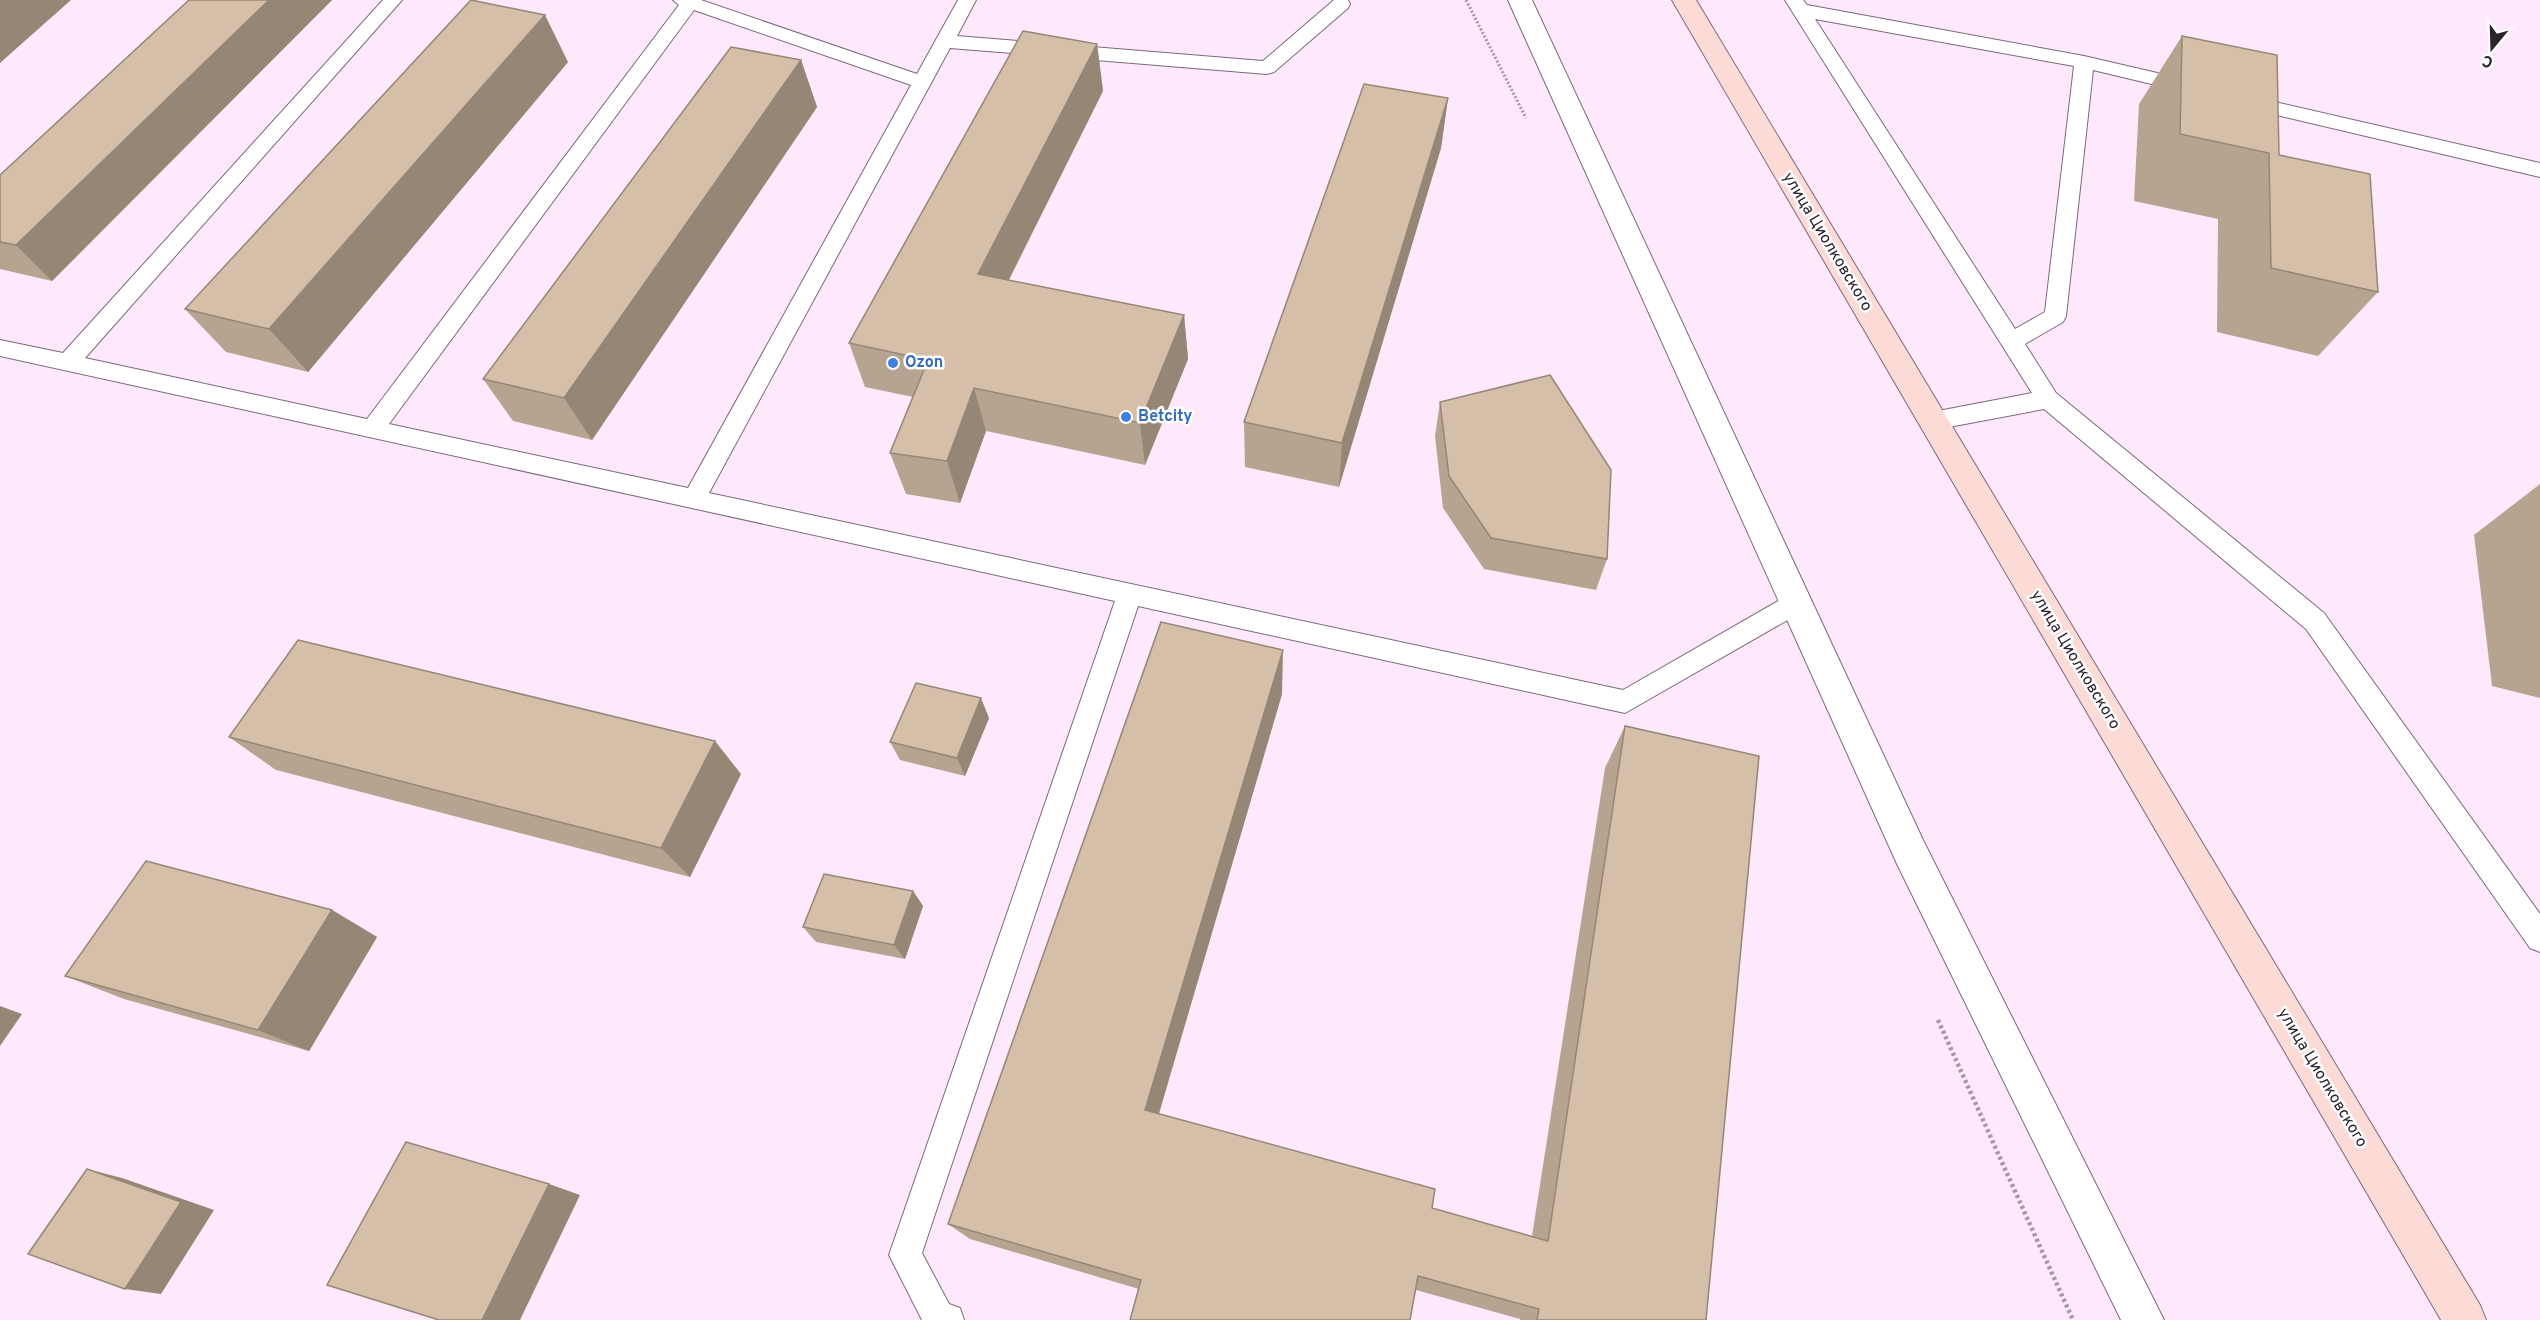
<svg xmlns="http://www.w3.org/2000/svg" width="2540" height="1320" font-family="Overpass,sans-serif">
  <rect width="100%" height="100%" fill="#fde9fb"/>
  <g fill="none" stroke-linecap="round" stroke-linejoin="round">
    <g stroke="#7d687b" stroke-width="2">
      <g id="lane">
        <path d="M383 0H402L85 358 367 419 679 5 673 0H701L917 74 958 0H976L957 36 1263 61 1334 0H1348L1350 4 1348 8 1274 72 1267 74 950 48 709 493 1623 690 1787 596 1796 592 1805 596 1808 603 1805 610 1625 713 1138 606 922 1253 949 1304 960 1308 964 1320H922L889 1255 1115 601 0 356V340L63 353ZM694 10 911 85 688 488 389 424Z"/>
        <path d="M1785 0H1803L1807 5 2084 56 2196 82 2199 87 2196 92 2189 93 2093 70 2066 316 2063 322 2025 344 2056 393 2324 613 2540 914V952L2530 948 2306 629 2044 409 1933 430 1925 427 1922 421 1925 415 1933 412 2032 393ZM1815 19 2074 66 2045 312 2015 329Z"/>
        <polygon points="2245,95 2540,163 2540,177 2238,106 2235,101 2238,96"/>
      </g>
    </g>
    <g stroke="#7d687b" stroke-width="2">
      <polygon id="street" points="1508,0 1532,0 1923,840 2164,1320 2121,1320 1897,864"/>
    </g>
    <g stroke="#7d687b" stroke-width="2">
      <polygon id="secondary" points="1672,0 1696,0 2480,1305 2486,1320 2441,1320"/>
    </g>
    <polyline stroke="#a596a4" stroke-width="3" stroke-dasharray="2 2" stroke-linecap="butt" points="1466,0 1526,118"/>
    <polyline stroke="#a596a4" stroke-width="4.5" stroke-dasharray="3 3" stroke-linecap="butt" points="1938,1020 2073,1320"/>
    <use href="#lane" fill="#fff" fill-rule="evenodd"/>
    <use href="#street" fill="#fff" fill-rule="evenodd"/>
    <use href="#secondary" fill="#fcdad5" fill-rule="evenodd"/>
  </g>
  <g fill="#b7a490">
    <polygon points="189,0 332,0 52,281 0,269 0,175"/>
    <polygon points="2182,36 2279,155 2378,292 2318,356 2217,332 2218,219 2134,201 2139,104"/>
    <polygon points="1097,44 1103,91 1009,280 1184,315 1188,359 1145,465 986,431 960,503 906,494 890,453 913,397 865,387 849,343"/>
    <polygon points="801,60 817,107 592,440 513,421 483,379"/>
    <polygon points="568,62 308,372 226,352 185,309"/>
    <polygon points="1448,98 1441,148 1339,487 1245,467 1244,422"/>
    <polygon points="1440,402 1607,559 1596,590 1484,569 1443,508 1435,436"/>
    <polygon points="2540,484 2540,698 2492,686 2474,535"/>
    <polygon points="1282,694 1159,1114 1432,1208 1532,1236 1605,768 1625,726 1706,1320 1520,1320 1520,1319 1416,1290 1139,1289 970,1239 948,1224"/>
    <polygon points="989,718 965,776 900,760 890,742"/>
    <polygon points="229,737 741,774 690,877 276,770"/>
    <polygon points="913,891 923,906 905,959 816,942 803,927"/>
    <polygon points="332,910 377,937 309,1051 124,999 65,976"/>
  </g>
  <g fill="#958676">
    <polygon points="0,0 71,0 0,63"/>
    <polygon points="269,0 332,0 52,281 16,245"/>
    <polygon points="545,15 568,62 308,372 269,329"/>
    <polygon points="1097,44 1103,91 989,319 978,274"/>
    <polygon points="801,60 817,107 592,440 564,398"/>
    <polygon points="1448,98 1441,148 1339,487 1342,443"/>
    <polygon points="1184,315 1188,359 1145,465 1140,423"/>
    <polygon points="974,388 986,431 960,503 947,461"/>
    <polygon points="1283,650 1282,694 1153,1133 1145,1110"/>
    <polygon points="981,698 989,718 965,776 957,758"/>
    <polygon points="715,741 741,774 690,877 661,848"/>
    <polygon points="913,891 923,906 905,959 894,945"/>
    <polygon points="332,910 377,937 309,1051 258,1030"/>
    <polygon points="0,1006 22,1014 0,1046"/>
    <polygon points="87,1169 122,1178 214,1210 161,1294 125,1289"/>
    <polygon points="549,1184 580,1195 520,1320 482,1320"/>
  </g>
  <g fill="#d5bfa8" stroke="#958676" stroke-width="1.5">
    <polygon points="189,0 269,0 16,245 0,242 0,175"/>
    <polygon points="471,0 545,15 269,329 185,309"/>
    <polygon points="1023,31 1097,44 978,274 1184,315 1140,423 974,388 947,461 890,453 928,360 849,343"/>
    <polygon points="2182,36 2277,55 2279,155 2370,174 2378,292 2271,268 2269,153 2180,134"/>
    <polygon points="731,47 801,60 564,398 483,379"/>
    <polygon points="1364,84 1448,98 1342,443 1244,422"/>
    <polygon points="1550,375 1611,470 1607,559 1491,538 1449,476 1440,402"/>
    <polygon points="1161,622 1283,650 1145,1110 1435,1189 1432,1208 1548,1241 1625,726 1759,756 1706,1320 1537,1320 1539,1309 1418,1276 1410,1320 1130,1320 1141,1280 948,1224"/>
    <polygon points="298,640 715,741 661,848 229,737"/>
    <polygon points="916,683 981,698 957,758 890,742"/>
    <polygon points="146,861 332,910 258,1030 65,976"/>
    <polygon points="824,874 913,891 894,945 803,927"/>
    <polygon points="406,1142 549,1184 482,1320 439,1320 327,1285"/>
    <polygon points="87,1169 181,1202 125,1289 28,1254"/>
  </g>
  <g fill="#3f7fe0" stroke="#fefefe" stroke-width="2">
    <circle cx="893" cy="363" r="6"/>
    <circle cx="1126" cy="417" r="6"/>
  </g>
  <g text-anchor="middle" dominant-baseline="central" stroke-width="5" stroke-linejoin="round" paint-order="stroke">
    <g font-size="16" fill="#2b222b" stroke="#fefefe">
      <text transform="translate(1827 242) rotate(59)">улица Циолковского</text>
      <text transform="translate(2075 660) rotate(59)">улица Циолковского</text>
      <text transform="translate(2322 1078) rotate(59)">улица Циолковского</text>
    </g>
    <g font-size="16" font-weight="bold" fill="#366cbe" stroke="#fefefe" text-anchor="start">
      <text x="905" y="363">Ozon</text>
      <text x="1138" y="417">Betcity</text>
    </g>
  </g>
  <g transform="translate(2492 48) rotate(199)" stroke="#fefefe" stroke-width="4.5" paint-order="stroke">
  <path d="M0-4.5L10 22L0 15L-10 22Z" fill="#2b222b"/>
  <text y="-9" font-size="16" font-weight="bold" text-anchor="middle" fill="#2b222b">С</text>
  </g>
</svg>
